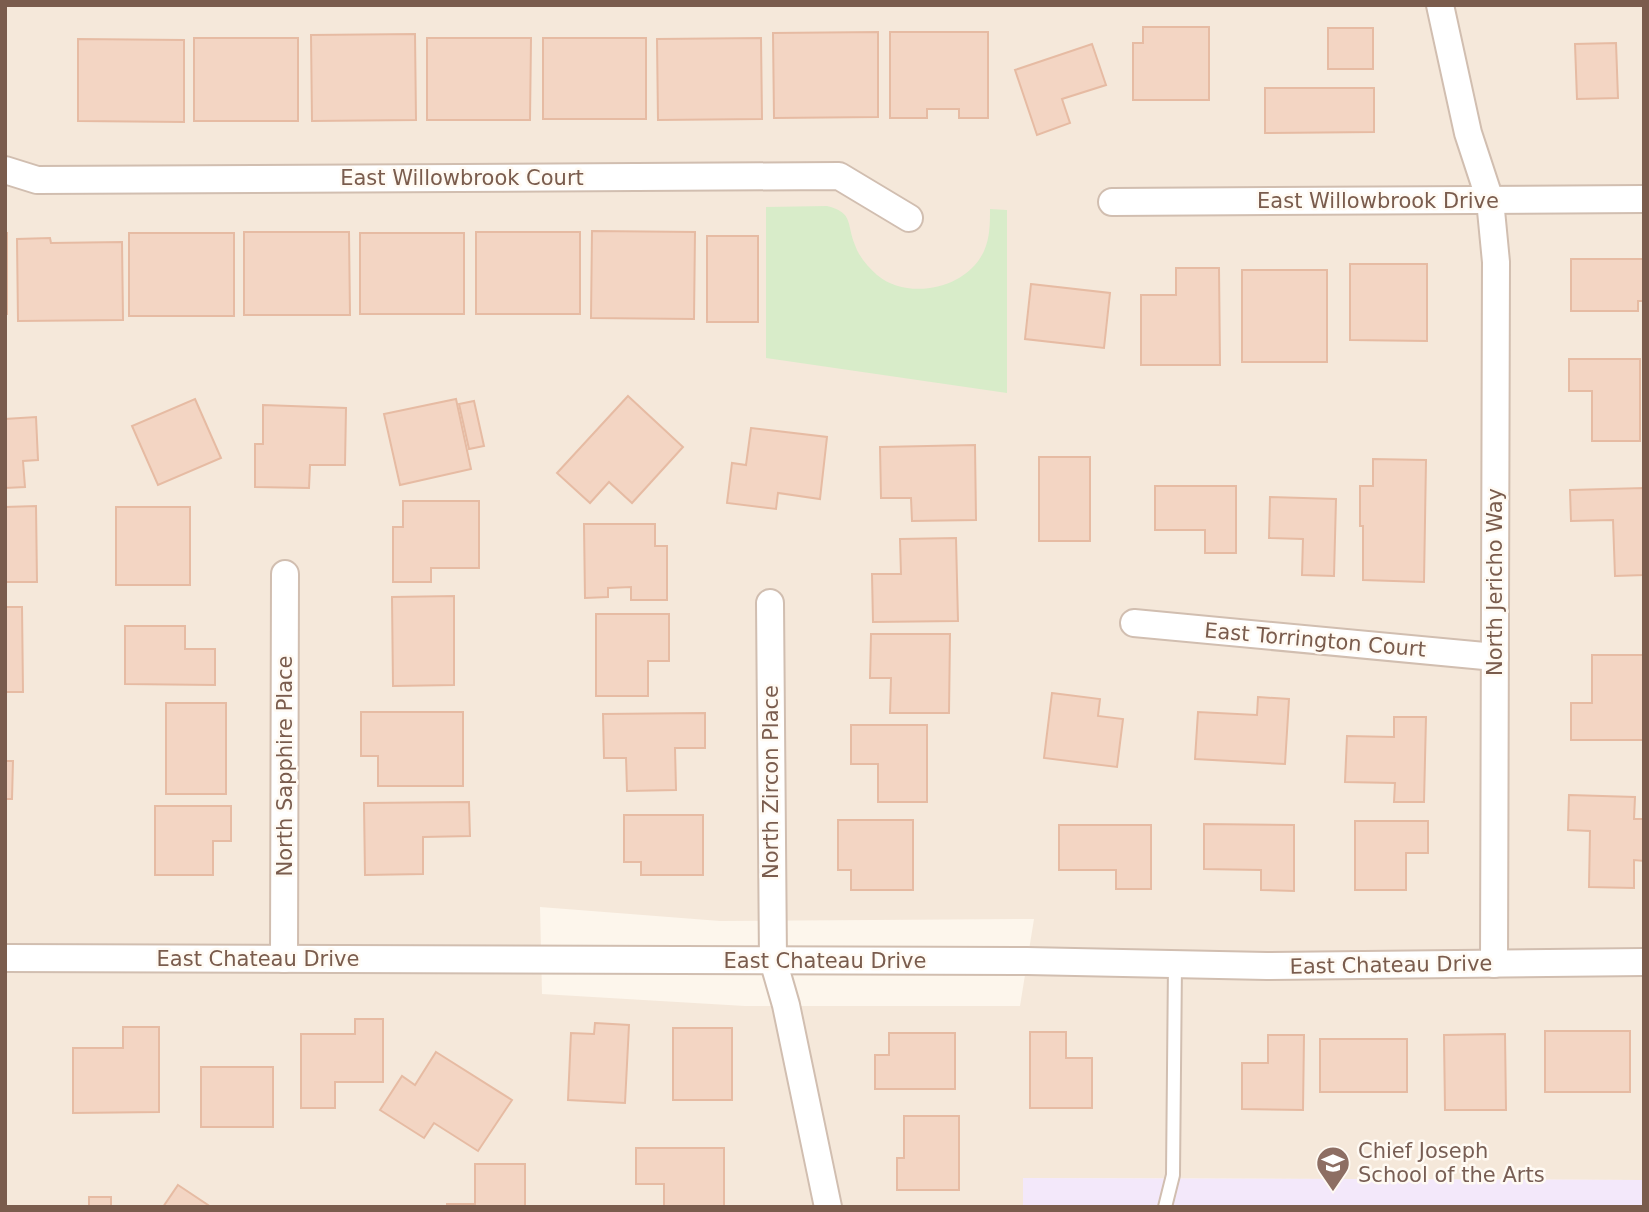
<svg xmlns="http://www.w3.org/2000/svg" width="1649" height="1212" font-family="'DejaVu Sans',sans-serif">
  <rect width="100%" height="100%" fill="#fdf6ec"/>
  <path fill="#f5e8da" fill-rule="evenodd" d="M5 5H1644V1180L1023 1178V1207H5ZM540 907 720 921 1034 919 1020 1006H745L542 994Z"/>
  <polygon fill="#f3e8fa" points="1023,1178 1644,1180 1644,1207 1023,1207"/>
  <path fill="#d8ecc9" d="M827 206C854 213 846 223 855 245 859 257 868 267 877 275 908 301 967 289 984 251 990 238 990 223 990 209L1007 210V393L766 358V207Z"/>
  <g fill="#f3d5c3" stroke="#e6bba3" stroke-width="2">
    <polygon points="1143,27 1209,27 1209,100 1133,100 1133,43 1143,43"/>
    <rect x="1328" y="28" width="45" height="41"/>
    <polygon points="878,32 878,117 774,118 773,33"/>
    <polygon points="890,32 988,32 988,118 959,118 959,109 927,109 927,118 890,118"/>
    <polygon points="415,34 416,120 312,121 311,35"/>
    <rect x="194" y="38" width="104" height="83"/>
    <polygon points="427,38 531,38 530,120 427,120"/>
    <rect x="543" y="38" width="103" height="81"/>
    <polygon points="761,38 762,119 658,120 657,39"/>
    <polygon points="78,39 184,40 184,122 78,121"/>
    <polygon points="1616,43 1618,98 1577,99 1575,44"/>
    <polygon points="1092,44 1106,85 1062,99 1070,123 1037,135 1015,70"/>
    <polygon points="1265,88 1374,88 1374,132 1265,133"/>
    <polygon points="592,231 695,232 694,319 591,318"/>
    <polygon points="244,232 349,232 350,315 244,315"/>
    <rect x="476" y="232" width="104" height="82"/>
    <rect x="5" y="233" width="2" height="81"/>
    <rect x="129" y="233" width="105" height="83"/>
    <rect x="360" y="233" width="104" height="81"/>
    <rect x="707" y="236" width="51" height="86"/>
    <polygon points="50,238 51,243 122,242 123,320 18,321 17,239"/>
    <polygon points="1571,259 1644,259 1644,301 1638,301 1638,311 1571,311"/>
    <polygon points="1350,264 1427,264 1427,341 1350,340"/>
    <polygon points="1176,268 1219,268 1220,365 1141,365 1141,295 1176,295"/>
    <rect x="1242" y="270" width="85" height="92"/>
    <polygon points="1031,284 1110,293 1104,348 1025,339"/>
    <polygon points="1569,359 1640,359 1640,441 1592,441 1592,391 1569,391"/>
    <polygon points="628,396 683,447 632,503 609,482 590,503 557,473"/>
    <polygon points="195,399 221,458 158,485 132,426"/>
    <polygon points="456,399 471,469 400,485 384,414"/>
    <polygon points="474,401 484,446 469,449 459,404"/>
    <polygon points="263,405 346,408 345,465 310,465 309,488 255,487 255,444 263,444"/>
    <polygon points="36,417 38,460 23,461 25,487 5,488 5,419"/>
    <polygon points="751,428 827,437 820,499 778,493 776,509 727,503 732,463 746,465"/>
    <polygon points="975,445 976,520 912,521 911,498 881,498 880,447"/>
    <rect x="1039" y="457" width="51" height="84"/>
    <polygon points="1373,459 1426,460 1424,582 1363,580 1363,526 1360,526 1360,486 1373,486"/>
    <polygon points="1155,486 1236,486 1236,553 1205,553 1205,530 1155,530"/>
    <polygon points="1644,488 1644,575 1615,576 1613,520 1571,521 1570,490"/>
    <polygon points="1270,497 1336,499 1334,576 1302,575 1303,539 1269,538"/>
    <polygon points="403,501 479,501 479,568 431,568 431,582 393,582 393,527 403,527"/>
    <polygon points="36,506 37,582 5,582 5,507"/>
    <rect x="116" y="507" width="74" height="78"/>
    <polygon points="584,524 655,524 655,546 667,546 667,600 631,600 631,587 608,588 608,597 585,598"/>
    <polygon points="956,538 958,621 873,622 872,574 901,574 900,539"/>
    <polygon points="454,596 454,685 393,686 392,597"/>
    <polygon points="5,607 22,607 23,692 5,692"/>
    <polygon points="596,614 669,614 669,661 648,661 648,696 596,696"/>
    <polygon points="125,626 185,626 185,649 215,649 215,685 125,684"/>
    <polygon points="871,634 950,634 949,713 890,713 891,678 870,678"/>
    <polygon points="1592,655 1644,655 1644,740 1571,740 1571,703 1592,703"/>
    <polygon points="1052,693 1100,699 1098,716 1123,719 1117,767 1044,758"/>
    <polygon points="1258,697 1289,699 1285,764 1195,759 1198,712 1257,715"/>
    <rect x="166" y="703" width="60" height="91"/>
    <polygon points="361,712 463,712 463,786 378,786 378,756 361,756"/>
    <polygon points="705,713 705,748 675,748 676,790 627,791 626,758 604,758 603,714"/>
    <polygon points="1394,717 1426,717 1424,802 1394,802 1395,783 1345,782 1347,736 1394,737"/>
    <polygon points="851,725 927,725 927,802 878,802 878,764 851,764"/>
    <polygon points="5,761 13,761 12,799 5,799"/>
    <polygon points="1569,795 1635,797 1634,819 1644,819 1644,861 1634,860 1634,888 1589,887 1590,831 1568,830"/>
    <polygon points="469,802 470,836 423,837 423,874 365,875 364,803"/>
    <polygon points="155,806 231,806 231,841 213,841 213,875 155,875"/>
    <polygon points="624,815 703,815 703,875 641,875 641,862 624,862"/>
    <polygon points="838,820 913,820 913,890 851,890 851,870 838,870"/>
    <polygon points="1355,821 1428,821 1428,853 1406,853 1406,890 1355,890"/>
    <polygon points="1204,824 1294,825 1294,891 1261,890 1261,870 1204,869"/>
    <polygon points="1059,825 1151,825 1151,889 1116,889 1116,870 1059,870"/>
    <polygon points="355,1019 383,1019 383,1082 335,1082 335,1108 301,1108 301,1034 355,1034"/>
    <polygon points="595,1023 629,1025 625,1103 568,1100 571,1033 594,1034"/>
    <polygon points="123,1027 159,1027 159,1112 73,1113 73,1048 123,1048"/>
    <rect x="673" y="1028" width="59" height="72"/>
    <rect x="1545" y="1031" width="85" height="61"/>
    <polygon points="1030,1032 1066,1032 1066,1058 1092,1058 1092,1108 1030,1108"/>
    <polygon points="889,1033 955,1033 955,1089 875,1089 875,1055 889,1055"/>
    <polygon points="1505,1034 1506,1110 1445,1110 1444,1035"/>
    <polygon points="1268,1035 1304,1035 1303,1110 1242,1109 1242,1063 1268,1063"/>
    <rect x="1320" y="1039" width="87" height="53"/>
    <polygon points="436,1052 512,1100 478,1151 434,1123 424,1138 380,1110 402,1076 415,1085"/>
    <rect x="201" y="1067" width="72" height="60"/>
    <polygon points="904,1116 959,1116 959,1190 897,1190 897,1158 904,1158"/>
    <polygon points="636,1148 724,1148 724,1207 664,1207 664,1184 636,1184"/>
    <polygon points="475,1164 525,1164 525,1207 447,1207 447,1204 475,1204"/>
    <polygon points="178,1185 211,1207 163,1207"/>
    <rect x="89" y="1197" width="22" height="10"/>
  </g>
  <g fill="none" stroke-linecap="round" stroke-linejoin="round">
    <g stroke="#d1beb0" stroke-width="16">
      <polyline id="lane" points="1165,1207 1173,1175 1175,964"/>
    </g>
    <g stroke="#d1beb0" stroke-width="30">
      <g id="street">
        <polyline points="1440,5 1468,133 1490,200 1496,262 1494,964"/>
        <polyline points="5,170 37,180 839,176 909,218"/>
        <polyline points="1112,202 1644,199"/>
        <polyline points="770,603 773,960 786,1005 828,1207"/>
        <polyline points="1134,623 1495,657"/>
        <polyline points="5,958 1027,961 1267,966 1644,962"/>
        <polyline points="284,959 285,574"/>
      </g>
    </g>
    <use href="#lane" stroke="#fff" stroke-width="12"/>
    <use href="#street" stroke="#fff" stroke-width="26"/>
  </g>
  <defs>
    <g id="school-pin" transform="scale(1.75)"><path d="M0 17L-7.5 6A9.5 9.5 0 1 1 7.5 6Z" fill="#8d6e63" stroke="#fffaf3"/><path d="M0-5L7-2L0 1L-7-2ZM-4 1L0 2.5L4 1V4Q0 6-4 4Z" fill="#fff"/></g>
  </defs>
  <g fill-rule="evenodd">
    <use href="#school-pin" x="1333" y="1163"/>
  </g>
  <g text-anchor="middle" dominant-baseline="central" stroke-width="5" stroke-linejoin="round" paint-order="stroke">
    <g font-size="21" fill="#7a5c4d" stroke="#fffaf3">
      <text x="462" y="178">East Willowbrook Court</text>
      <text x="1378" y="201">East Willowbrook Drive</text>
      <text transform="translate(1495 582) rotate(-90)">North Jericho Way</text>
      <text transform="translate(1315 640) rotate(5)">East Torrington Court</text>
      <text transform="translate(285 766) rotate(-90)">North Sapphire Place</text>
      <text transform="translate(771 782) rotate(-90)">North Zircon Place</text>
      <text x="258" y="959">East Chateau Drive</text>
      <text x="825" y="961">East Chateau Drive</text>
      <text transform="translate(1391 965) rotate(-1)">East Chateau Drive</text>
    </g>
    <g font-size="21" fill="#785e54" stroke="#fffaf3" text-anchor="start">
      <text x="1358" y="1151">Chief Joseph<tspan x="1358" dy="24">School of the Arts</tspan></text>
    </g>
  </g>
  <rect width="1649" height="1212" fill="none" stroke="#7a5c4d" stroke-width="14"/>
</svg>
